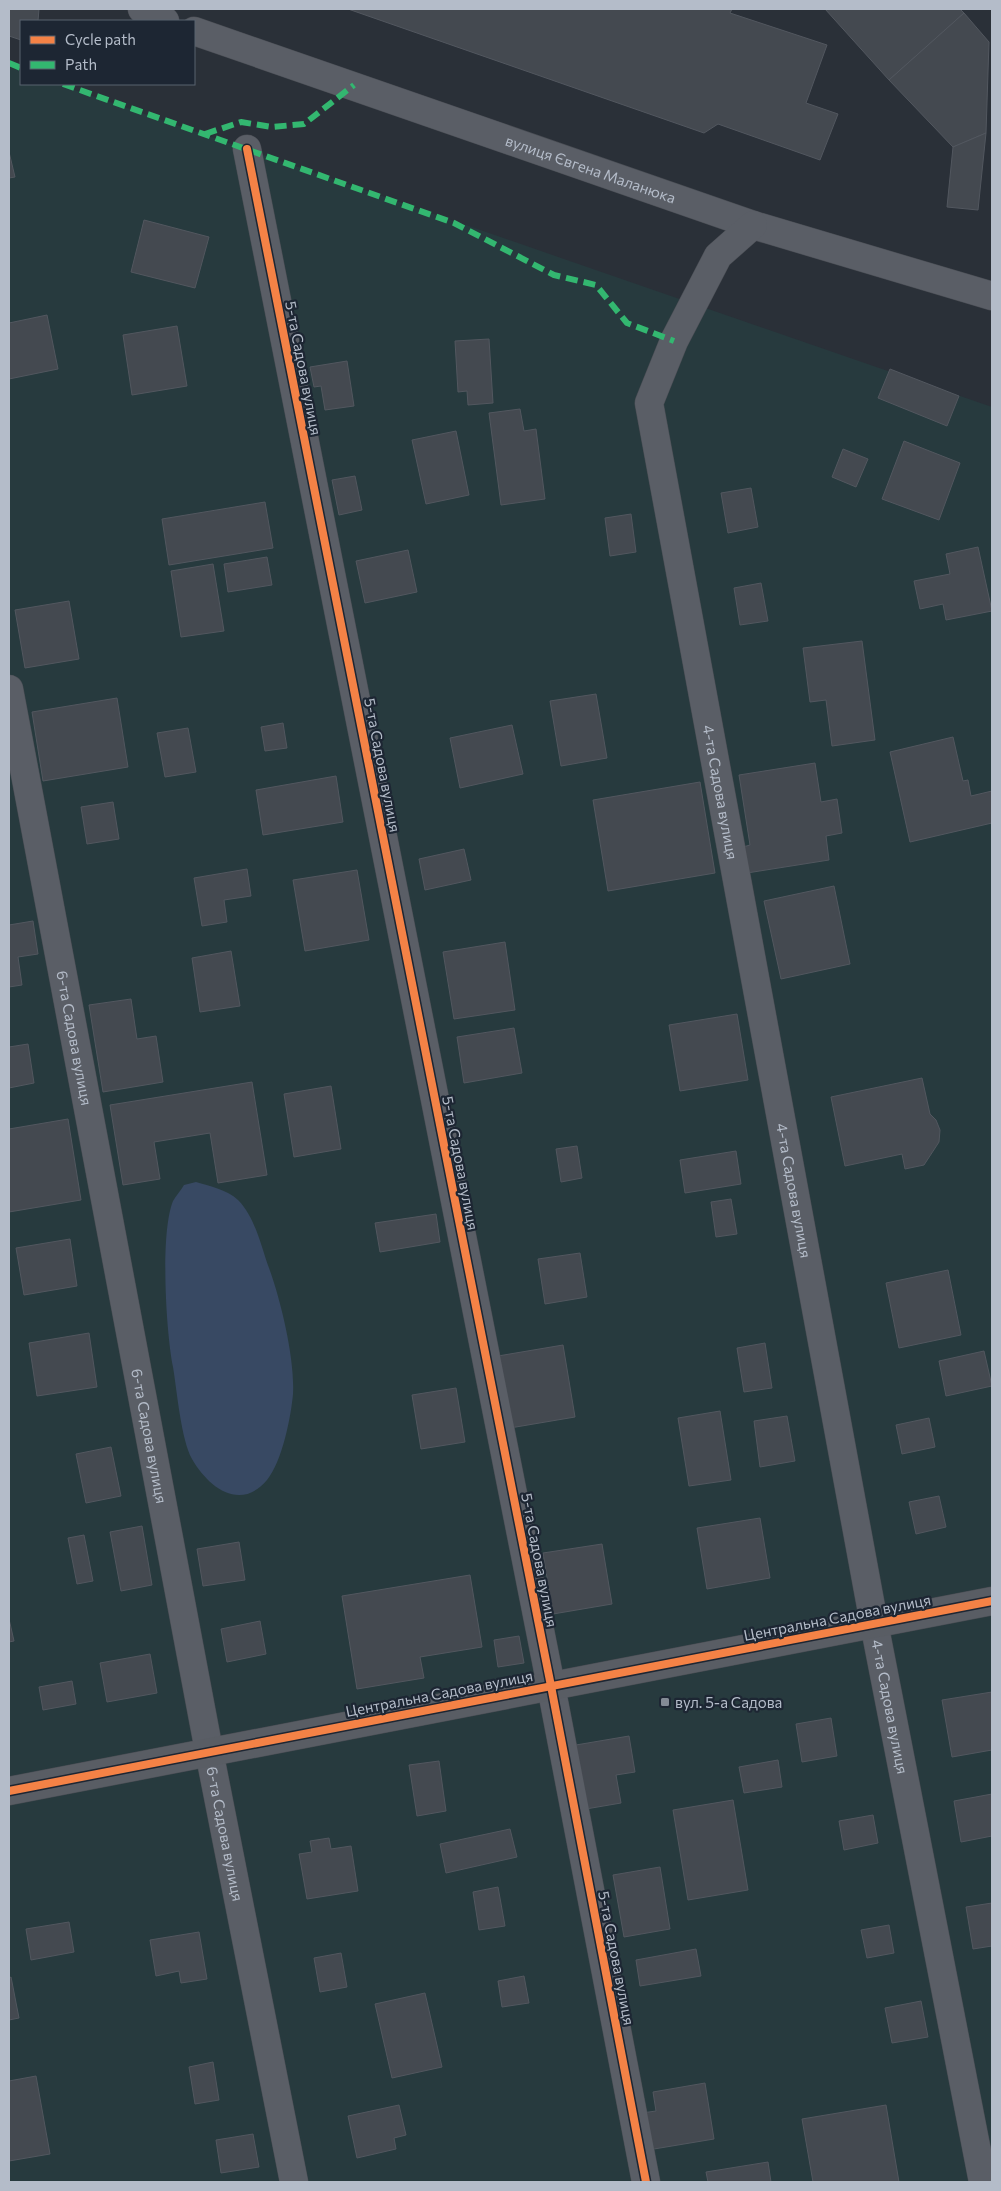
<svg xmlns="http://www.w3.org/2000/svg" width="1001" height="2191" font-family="Commissioner,sans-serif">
  <rect width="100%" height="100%" fill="#2a3038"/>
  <polygon fill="#273a3e" points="9,67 21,71 21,84 58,84 992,407 992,2182 9,2182"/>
  <path fill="#384963" d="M196 1182C209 1186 228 1190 238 1200 255 1217 261 1246 269 1268 281 1301 295 1359 293 1394 291 1417 282 1462 267 1480 240 1512 208 1487 192 1459 181 1439 177 1391 173 1367 166 1332 160 1233 173 1201 176 1196 181 1190 184 1185Z"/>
  <g fill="#444950" stroke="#52575f">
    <polygon points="9,9 39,9 38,21 21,21 21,40 9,36"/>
    <polygon points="348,9 732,9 730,13 827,45 806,103 838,114 820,160 718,124 704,133"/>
    <polygon points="825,9 960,9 964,13 889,80"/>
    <polygon points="964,13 989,42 986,133 953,147 889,80"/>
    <polygon points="986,133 978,210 947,207 953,147"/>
    <polygon points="9,152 15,177 9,178"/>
    <polygon points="144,220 209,237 195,288 131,272"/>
    <polygon points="47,315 58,369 9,379 9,323"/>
    <polygon points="177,326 187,386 132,395 123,335"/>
    <polygon points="489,339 493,403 468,405 467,391 458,392 455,341"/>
    <polygon points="347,361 354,406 325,410 321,386 314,387 310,367"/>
    <polygon points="890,369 959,396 947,426 878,398"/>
    <polygon points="520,409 524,431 536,429 545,499 501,505 489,413"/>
    <polygon points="456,431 469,495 426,504 412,440"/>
    <polygon points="904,441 960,463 939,520 882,499"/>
    <polygon points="843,449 868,459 856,487 832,477"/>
    <polygon points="355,476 362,510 339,515 332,480"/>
    <polygon points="751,488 758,527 728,533 721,493"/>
    <polygon points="265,502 273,548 169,565 162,519"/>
    <polygon points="631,514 636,552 610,556 605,518"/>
    <polygon points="978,547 992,611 946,620 943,604 920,609 914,581 950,574 946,554"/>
    <polygon points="408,550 417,592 365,603 356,561"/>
    <polygon points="267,557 272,585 228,592 224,564"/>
    <polygon points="213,564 224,631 181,637 171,571"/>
    <polygon points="761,583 768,621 740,625 734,588"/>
    <polygon points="69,601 79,659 25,668 15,610"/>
    <polygon points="862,641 875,740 832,746 826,700 810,702 803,648"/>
    <polygon points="596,694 607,758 561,766 550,701"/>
    <polygon points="117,698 128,767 43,781 32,712"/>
    <polygon points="283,723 287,748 265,751 261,727"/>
    <polygon points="512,725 523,774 460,788 450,738"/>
    <polygon points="188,728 196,772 165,777 157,733"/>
    <polygon points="953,737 963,781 968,780 971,796 992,791 992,823 910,842 890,752"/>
    <polygon points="815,763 821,802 837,799 842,833 826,836 829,860 747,873 743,847 750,845 739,775"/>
    <polygon points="336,776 343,822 263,835 256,790"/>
    <polygon points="700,782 715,873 608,891 593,800"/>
    <polygon points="113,802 119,839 87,844 81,807"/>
    <polygon points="464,849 471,880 425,890 419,859"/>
    <polygon points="247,869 251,896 224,900 227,922 202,926 194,878"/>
    <polygon points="357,870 369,940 305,951 293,880"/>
    <polygon points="834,886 850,964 781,979 764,901"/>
    <polygon points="33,921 38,954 18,957 22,985 9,987 9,925"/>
    <polygon points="505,942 515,1010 454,1019 443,952"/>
    <polygon points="231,951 240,1006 200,1012 192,958"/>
    <polygon points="131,999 137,1039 156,1036 163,1082 103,1092 89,1005"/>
    <polygon points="737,1014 748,1080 680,1091 669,1025"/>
    <polygon points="514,1028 522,1073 464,1083 457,1037"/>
    <polygon points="28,1044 34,1083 9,1088 9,1047"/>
    <polygon points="922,1078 930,1114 936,1120 940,1130 939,1142 924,1165 905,1169 902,1154 845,1166 831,1097"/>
    <polygon points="252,1082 267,1175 218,1183 210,1133 154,1142 160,1179 123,1185 110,1105"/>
    <polygon points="331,1086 341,1149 294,1157 284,1094"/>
    <polygon points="68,1119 81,1200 9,1212 9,1129"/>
    <polygon points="577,1146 582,1178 561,1182 556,1149"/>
    <polygon points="736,1151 741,1184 685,1193 680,1160"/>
    <polygon points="731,1199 737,1234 716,1237 711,1202"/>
    <polygon points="436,1214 440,1242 380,1252 375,1223"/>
    <polygon points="70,1239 77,1286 24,1295 16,1248"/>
    <polygon points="580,1253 587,1297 545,1304 538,1259"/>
    <polygon points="948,1270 961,1335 899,1348 886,1283"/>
    <polygon points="89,1333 97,1387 37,1396 29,1343"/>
    <polygon points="765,1343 772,1388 744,1392 737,1348"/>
    <polygon points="563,1345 575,1417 510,1428 498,1356"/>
    <polygon points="984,1351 992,1386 946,1396 939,1361"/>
    <polygon points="456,1388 465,1442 421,1449 412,1395"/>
    <polygon points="720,1411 731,1480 689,1486 678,1418"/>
    <polygon points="787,1416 795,1461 760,1467 754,1421"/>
    <polygon points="929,1418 935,1447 902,1454 896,1425"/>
    <polygon points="111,1447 121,1496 86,1503 76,1454"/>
    <polygon points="939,1496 946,1527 916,1534 909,1502"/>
    <polygon points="760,1518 770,1578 707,1589 697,1528"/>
    <polygon points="142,1526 152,1585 121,1591 110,1532"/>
    <polygon points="84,1535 93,1581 77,1584 68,1538"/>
    <polygon points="239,1542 245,1580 203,1586 197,1549"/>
    <polygon points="602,1544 612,1604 553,1614 543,1553"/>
    <polygon points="470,1575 482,1647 420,1657 424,1678 357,1689 342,1596"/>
    <polygon points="9,1619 14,1641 9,1642"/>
    <polygon points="260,1621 266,1654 227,1662 221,1629"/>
    <polygon points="519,1636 524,1663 498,1667 494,1640"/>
    <polygon points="150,1654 157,1693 107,1702 100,1663"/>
    <polygon points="72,1681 76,1704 43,1710 39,1687"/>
    <polygon points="992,1692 992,1750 952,1757 942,1700"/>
    <polygon points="831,1718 837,1756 802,1762 796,1724"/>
    <polygon points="629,1736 635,1772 616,1775 621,1803 580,1810 570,1746"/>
    <polygon points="778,1760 782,1787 744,1793 739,1767"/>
    <polygon points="439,1761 446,1811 417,1816 409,1765"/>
    <polygon points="992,1794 992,1836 961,1842 954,1801"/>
    <polygon points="733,1800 748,1890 688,1900 673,1810"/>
    <polygon points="873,1815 878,1843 844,1850 839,1821"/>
    <polygon points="510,1829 517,1857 446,1873 440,1844"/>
    <polygon points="329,1838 331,1849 351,1846 358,1891 307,1899 299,1854 312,1852 310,1841"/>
    <polygon points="660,1867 670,1929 624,1937 613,1875"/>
    <polygon points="498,1887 505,1926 479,1930 473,1892"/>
    <polygon points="992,1903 992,1946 973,1949 966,1907"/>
    <polygon points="69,1922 74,1952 31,1960 26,1929"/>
    <polygon points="889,1925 894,1953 867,1958 861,1930"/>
    <polygon points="199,1932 207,1979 181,1983 179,1971 156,1976 150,1940"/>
    <polygon points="696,1949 701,1976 640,1986 636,1960"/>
    <polygon points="341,1953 347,1987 320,1992 314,1958"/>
    <polygon points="524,1976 529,2003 502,2007 498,1981"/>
    <polygon points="11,1977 19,2018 9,2020 9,1978"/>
    <polygon points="425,1993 442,2067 392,2078 375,2004"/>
    <polygon points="921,2001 928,2037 892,2043 885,2008"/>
    <polygon points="213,2062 219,2100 195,2104 189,2067"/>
    <polygon points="36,2076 50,2154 9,2161 9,2081"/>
    <polygon points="705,2083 714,2139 648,2150 642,2113 656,2111 653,2092"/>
    <polygon points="399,2105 406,2135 394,2138 396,2149 357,2158 348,2116"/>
    <polygon points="886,2105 899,2182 813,2182 802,2119"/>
    <polygon points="253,2134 259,2167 221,2173 216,2140"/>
    <polygon points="768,2162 771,2182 708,2182 706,2172"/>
  </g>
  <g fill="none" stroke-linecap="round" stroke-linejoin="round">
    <g stroke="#484c53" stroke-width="29">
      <g id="street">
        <polyline points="142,9 165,21"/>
        <path id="s1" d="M194 31 753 225 992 296"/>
        <polyline points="247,149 551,1686 646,2182"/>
        <path id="s2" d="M753 225 718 256 674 341 649 403 874 1623 983 2182"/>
        <path id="s3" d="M9 689 209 1751 294 2182"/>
      </g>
    </g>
    <g stroke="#484c53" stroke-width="29">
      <polyline id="secondary" points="9,1791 992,1601"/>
    </g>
    <use href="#street" stroke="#5a5e66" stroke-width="28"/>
    <use href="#secondary" stroke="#595d64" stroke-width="28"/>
    <g stroke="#33b770" stroke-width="6" stroke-dasharray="12 6" stroke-linecap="butt">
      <polyline points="9,63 21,68"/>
      <polyline points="63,84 454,223 554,275 596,285 627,323 674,341"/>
      <polyline points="205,134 241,122 272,127 304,124 354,85"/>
    </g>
    <g stroke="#1d2633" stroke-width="11">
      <g id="cycleway">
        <polyline points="247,149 551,1686 646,2182"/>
        <polyline points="9,1791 992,1601"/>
      </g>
    </g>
    <use href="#cycleway" stroke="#f48246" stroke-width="8"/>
  </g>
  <rect fill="#848b96" stroke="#1d2633" stroke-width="2" x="660" y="1697" width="10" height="10" rx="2.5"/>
  <g text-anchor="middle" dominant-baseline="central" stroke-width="4.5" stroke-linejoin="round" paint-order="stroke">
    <g font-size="15" fill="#b4bcc9" stroke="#1d2633">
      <text stroke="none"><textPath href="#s1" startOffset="420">вулиця Євгена Маланюка</textPath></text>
      <text transform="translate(304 368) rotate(79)">5-та Садова вулиця</text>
      <text transform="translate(383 765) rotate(79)">5-та Садова вулиця</text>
      <text stroke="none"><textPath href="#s2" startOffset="605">4-та Садова вулиця</textPath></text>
      <text stroke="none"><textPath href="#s3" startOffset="355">6-та Садова вулиця</textPath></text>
      <text transform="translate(461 1163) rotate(79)">5-та Садова вулиця</text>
      <text stroke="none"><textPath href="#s2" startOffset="1010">4-та Садова вулиця</textPath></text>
      <text stroke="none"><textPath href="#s3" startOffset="760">6-та Садова вулиця</textPath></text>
      <text transform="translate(540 1560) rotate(79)">5-та Садова вулиця</text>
      <text transform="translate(837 1617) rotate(-11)">Центральна Садова вулиця</text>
      <text transform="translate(439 1693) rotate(-11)">Центральна Садова вулиця</text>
      <text stroke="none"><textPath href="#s2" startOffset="1535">4-та Садова вулиця</textPath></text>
      <text stroke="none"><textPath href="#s3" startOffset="1165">6-та Садова вулиця</textPath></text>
      <text transform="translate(617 1958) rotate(79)">5-та Садова вулиця</text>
    </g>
    <g font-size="15" fill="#b4bcc9" stroke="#1d2633" text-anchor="start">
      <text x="675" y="1702">вул. 5-а Садова</text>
    </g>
  </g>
  <rect width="1001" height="2191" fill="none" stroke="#b4bcc9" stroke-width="20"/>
  <rect x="20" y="20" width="175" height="65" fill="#1d2633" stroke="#59626f"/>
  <rect x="30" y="36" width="25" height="8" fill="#f48246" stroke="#59626f"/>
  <text x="65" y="45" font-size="15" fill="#b4bcc9">Cycle path</text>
  <rect x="30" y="61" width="25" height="8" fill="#33b770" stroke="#59626f"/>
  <text x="65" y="70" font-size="15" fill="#b4bcc9">Path</text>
</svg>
